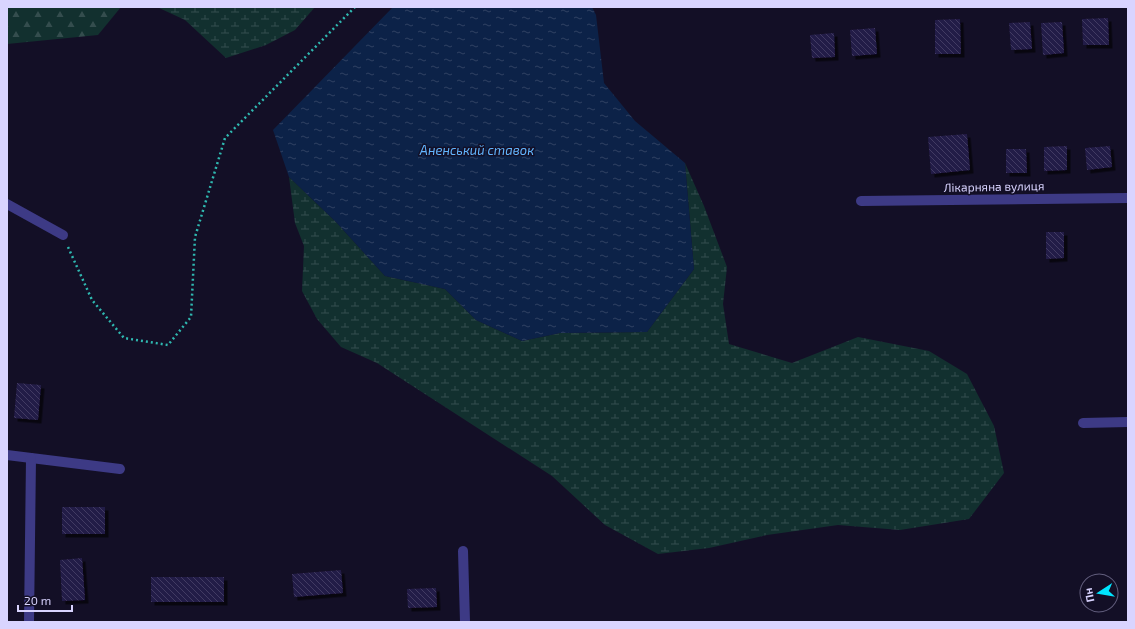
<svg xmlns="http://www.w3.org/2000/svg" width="1135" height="629" font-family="'Exo 2',sans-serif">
  <defs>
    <pattern id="forest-firs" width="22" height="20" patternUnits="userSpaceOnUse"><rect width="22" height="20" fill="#12302f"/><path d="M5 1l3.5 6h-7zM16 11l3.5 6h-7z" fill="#344d4e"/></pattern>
    <pattern id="wetland-marsh" width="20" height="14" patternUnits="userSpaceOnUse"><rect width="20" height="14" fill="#12302f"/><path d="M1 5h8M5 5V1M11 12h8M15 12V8" fill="none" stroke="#344d4e"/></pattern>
    <pattern id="water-ripples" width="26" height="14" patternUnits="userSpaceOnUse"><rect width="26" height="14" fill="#0c2248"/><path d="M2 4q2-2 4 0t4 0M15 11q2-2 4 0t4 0" fill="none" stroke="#2f4163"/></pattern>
    <pattern id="building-back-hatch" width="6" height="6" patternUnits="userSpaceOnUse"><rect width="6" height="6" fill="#241b47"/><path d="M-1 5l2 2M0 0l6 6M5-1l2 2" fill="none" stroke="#433b63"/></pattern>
    <filter id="shadow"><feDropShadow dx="3.5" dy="3.5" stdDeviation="0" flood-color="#0009"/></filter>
  </defs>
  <rect width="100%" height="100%" fill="#130f26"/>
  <polygon fill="url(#forest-firs)" points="7,7 121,7 98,35 7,44"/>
  <g fill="url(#wetland-marsh)">
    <polygon points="157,7 315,7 295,30 266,45 226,58 185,20"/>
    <polygon points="685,163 704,206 727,267 723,304 729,344 792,363 858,337 929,351 967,374 994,426 1004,473 969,519 900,530 838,525 767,535 709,548 658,554 605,525 552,476 377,363 341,347 317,319 302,291 304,246 295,223 289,177 336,222 385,276 445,289 476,320 522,341 560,333 647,332 694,269"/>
  </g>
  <polygon fill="url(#water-ripples)" points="393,7 592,7 596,15 604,83 635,121 685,163 694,269 647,332 560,333 522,341 476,320 445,289 385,276 336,222 289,177 273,130"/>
  <g fill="url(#building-back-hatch)" filter="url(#shadow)">
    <polygon points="1108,18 1109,45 1083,45 1082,19"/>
    <polygon points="960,19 961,54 935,54 935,20"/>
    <polygon points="1030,22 1032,49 1011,50 1009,23"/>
    <polygon points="1062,22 1064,53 1043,55 1041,23"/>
    <polygon points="875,28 877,54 852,56 850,30"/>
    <polygon points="834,33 835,57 812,58 810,35"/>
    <polygon points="967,134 970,170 931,174 928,137"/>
    <polygon points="1067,146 1067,170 1044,171 1044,147"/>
    <polygon points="1110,146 1112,167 1087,170 1085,148"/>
    <polygon points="1006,149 1026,149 1027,173 1006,173"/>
    <polygon points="1046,232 1064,232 1064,258 1046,259"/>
    <polygon points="17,383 41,385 38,420 14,418"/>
    <rect x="62" y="507" width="43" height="27"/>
    <polygon points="82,558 85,600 62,601 60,560"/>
    <polygon points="341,570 343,593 294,597 292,574"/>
    <rect x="151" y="577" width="73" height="25"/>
    <polygon points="436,588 437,607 408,608 407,589"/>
  </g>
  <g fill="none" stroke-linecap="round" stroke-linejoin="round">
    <polyline stroke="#2fb8b0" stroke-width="2.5" stroke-dasharray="2 3" stroke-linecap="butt" points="68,247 92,300 124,338 168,345 191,317 195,237 225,138 355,7"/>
    <g stroke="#3d3a85" stroke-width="10">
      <polyline points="861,201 1128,198"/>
      <polyline points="7,204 63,235"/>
      <polyline points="1083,423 1128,422"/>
      <polyline points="7,455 120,469"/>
      <polyline points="463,551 465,622"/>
      <polyline points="29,622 31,458"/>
    </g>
  </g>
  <g text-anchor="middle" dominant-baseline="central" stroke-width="3" stroke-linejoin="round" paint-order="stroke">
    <g font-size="12" fill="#d9d4ff" stroke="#130f26">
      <text transform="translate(994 186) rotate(-1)">Лікарняна вулиця</text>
    </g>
    <g font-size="13" font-style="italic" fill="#62b6ff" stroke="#130f26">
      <text x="477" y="150">Аненський ставок</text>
    </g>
  </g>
  <rect width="1135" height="629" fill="none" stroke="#d9d4ff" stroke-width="16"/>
  <g transform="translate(1099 593) rotate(258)"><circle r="19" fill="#130f26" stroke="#625e7d"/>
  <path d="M0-3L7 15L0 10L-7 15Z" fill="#00e5ff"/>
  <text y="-6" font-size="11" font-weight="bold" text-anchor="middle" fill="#d9d4ff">Пн</text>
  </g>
  <path d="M18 605v6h54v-6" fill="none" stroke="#d9d4ff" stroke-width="2"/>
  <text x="24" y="605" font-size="12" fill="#d9d4ff" stroke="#130f26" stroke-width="3" paint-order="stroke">20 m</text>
</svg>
